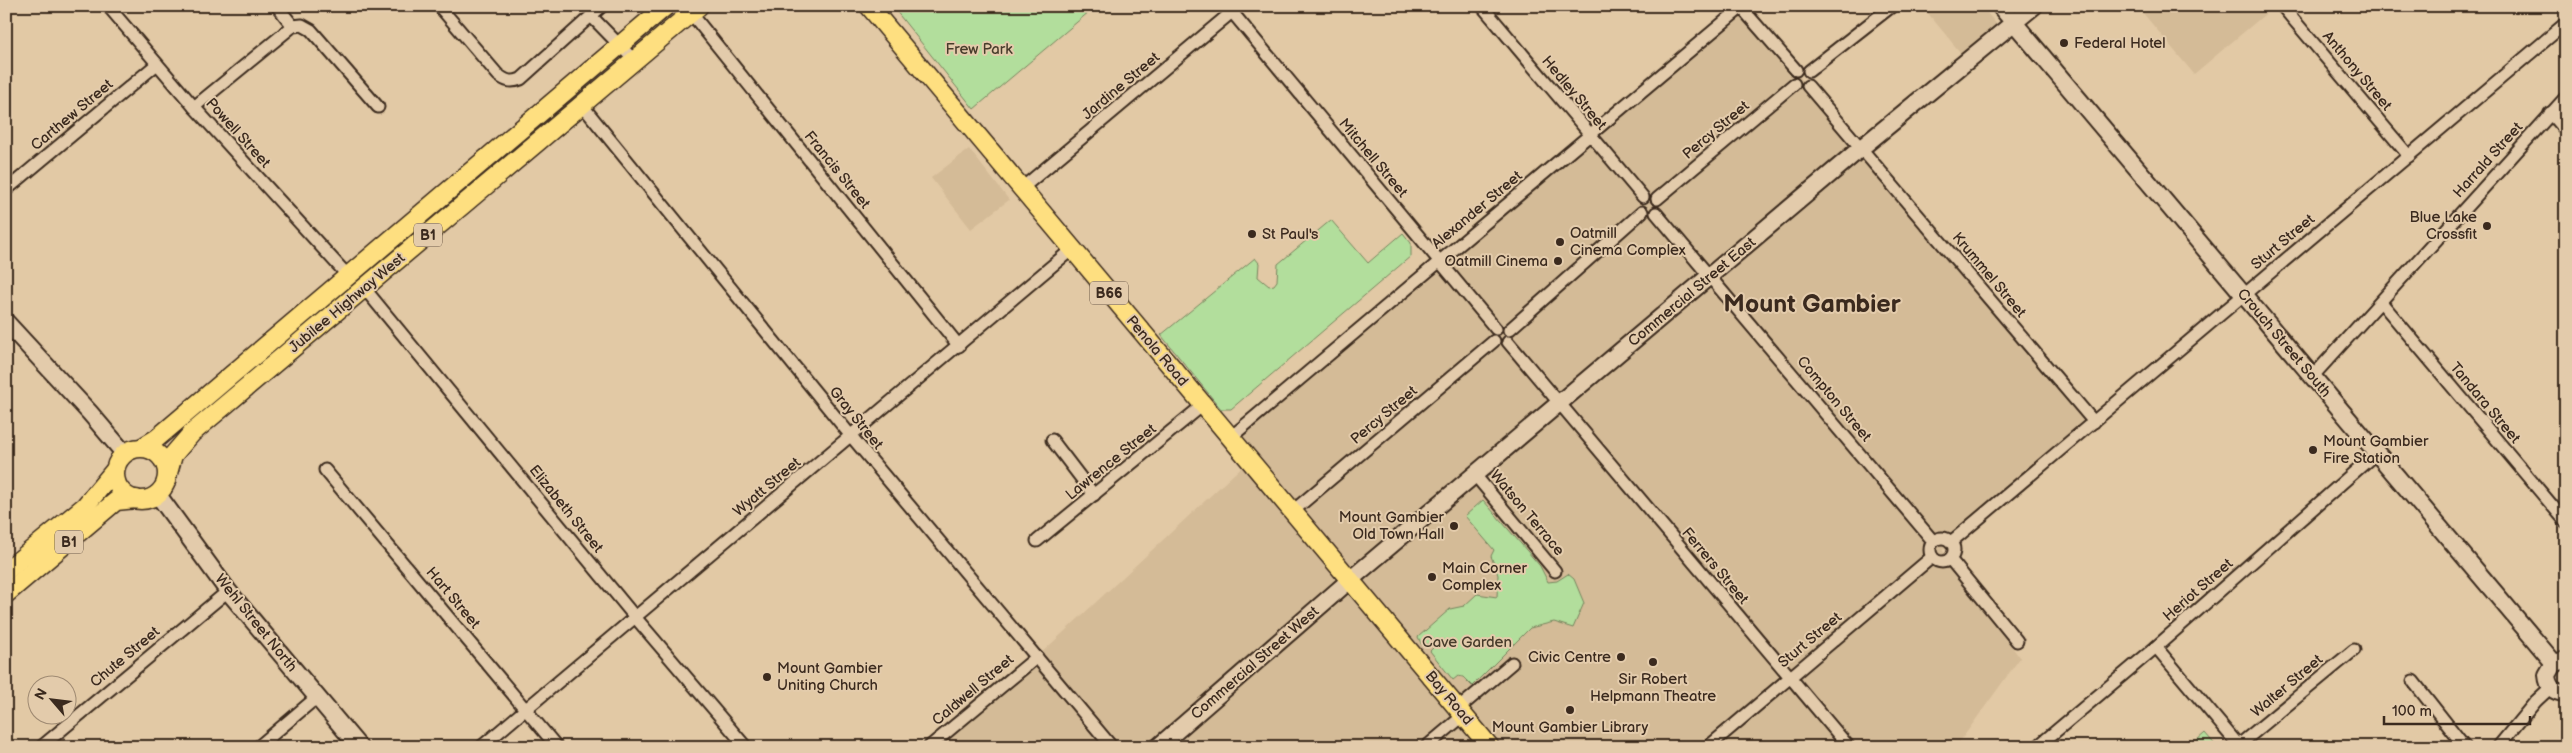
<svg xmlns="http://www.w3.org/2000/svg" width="2572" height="753" font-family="'Balsamiq Sans',sans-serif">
  <rect width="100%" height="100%" fill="#e2c9a5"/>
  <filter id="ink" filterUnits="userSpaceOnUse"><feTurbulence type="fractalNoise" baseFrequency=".02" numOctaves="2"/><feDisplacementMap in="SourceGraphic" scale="10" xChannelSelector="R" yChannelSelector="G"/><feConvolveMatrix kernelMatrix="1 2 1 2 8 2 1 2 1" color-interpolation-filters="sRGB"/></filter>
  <g filter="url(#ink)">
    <g fill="#d4bb97">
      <polygon points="1922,6 1981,6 1999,27 1964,57"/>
      <polygon points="2137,6 2267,6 2270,10 2194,74"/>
      <polygon points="1741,8 2094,422 1942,550 2020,658 1956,747 929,747 1037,657 1249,460 1231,437"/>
      <polygon points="969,149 1009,200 971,229 931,178"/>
    </g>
    <g fill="#b2de9c" stroke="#76845d">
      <polygon points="892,6 1096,6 974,109"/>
      <polygon points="1331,220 1368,263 1403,233 1411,243 1411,256 1231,409 1221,409 1161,335 1255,258 1259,263 1258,277 1269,286 1274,285 1277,281 1278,264"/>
      <polygon points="1483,500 1540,566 1548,582 1557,581 1568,574 1574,579 1584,603 1573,628 1554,622 1530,628 1472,686 1463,677 1458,676 1453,680 1430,651 1433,648 1431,644 1422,645 1418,637 1450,609 1464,606 1477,594 1497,597 1498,575 1491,556 1494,550 1465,516"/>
      <polygon points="2205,733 2217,747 2189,747"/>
    </g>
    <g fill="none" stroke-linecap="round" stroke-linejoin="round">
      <g stroke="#3b2a1e" stroke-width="15">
        <g id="street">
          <polyline points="108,6 194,107 349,277"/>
          <polyline points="277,6 293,26"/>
          <path d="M439 6 498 75C506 81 511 83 521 79L602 6"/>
          <polyline points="1227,6 1496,329"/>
          <polyline points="1482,6 1643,197"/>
          <polyline points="1740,6 1796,70"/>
          <polyline points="2282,6 2409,156"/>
          <polyline points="2565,6 2566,7"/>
          <polyline points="691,13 959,346"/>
          <polyline points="591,16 634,60"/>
          <polyline points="1809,71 1892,6"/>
          <polyline points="1808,86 2094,422"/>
          <polyline points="582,105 851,436 1112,747"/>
          <polyline points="194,107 293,26 302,25 311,30 378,107"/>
          <polyline points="2550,113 2566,132"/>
          <polyline points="1021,189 1239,6"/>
          <polyline points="6,190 157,64"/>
          <polyline points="1657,199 1794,84"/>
          <polyline points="1656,213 1933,541"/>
          <polyline points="365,289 635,617 746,747"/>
          <polyline points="2381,302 2566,522"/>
          <polyline points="1509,330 1642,212"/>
          <polyline points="1508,342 1849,747"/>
          <polyline points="2313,376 2566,97"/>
          <polyline points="1231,437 1743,6"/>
          <polyline points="1052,440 1094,495"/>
          <polyline points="325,470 557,747"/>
          <polyline points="1475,475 1555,571"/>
          <polyline points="1293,511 1494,341"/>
          <circle cx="1942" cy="550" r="12"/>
          <polyline points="1037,541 1203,405"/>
          <polyline points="1951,542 2566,23"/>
          <polyline points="1950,559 2017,641"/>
          <polyline points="2156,647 2240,747"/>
          <polyline points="2413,681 2465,747"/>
          <polyline points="1458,709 1512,663"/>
          <polyline points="2239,745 2354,650"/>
          <polyline points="41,747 228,591"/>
          <polyline points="258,747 317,697"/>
          <polyline points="481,747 1072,249"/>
          <polyline points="929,747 1037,657"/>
          <polyline points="1426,747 1464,715"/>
          <polyline points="1708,747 1932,557"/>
          <polyline points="2037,747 2156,647 2376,453"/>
          <polyline points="2498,747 2536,701 2551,687"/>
        </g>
      </g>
      <g stroke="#3b2a1e" stroke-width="20">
        <g id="secondary">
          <polyline points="2000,6 2554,663"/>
          <polyline points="6,322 90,413 124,453"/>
          <polyline points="158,495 228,591 359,747"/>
          <path d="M2566 660 2554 663 2547 675C2548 687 2554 693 2566 693"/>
          <polyline points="1158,747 1351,579 1861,148 2034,6"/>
        </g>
      </g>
      <g stroke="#3b2a1e" stroke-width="21">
        <g id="primary">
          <polyline points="869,6 1490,747"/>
          <polyline points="143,447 156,439 666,6"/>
          <circle cx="141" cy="474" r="26"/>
          <polyline points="168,473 173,455 192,433 699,6"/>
          <polyline points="6,571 85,506 114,471"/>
          <polyline points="6,594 116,501 136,499"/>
        </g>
      </g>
      <use href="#street" stroke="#e3cbab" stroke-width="11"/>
      <use href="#secondary" stroke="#e3cbab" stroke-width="16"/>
      <use href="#primary" stroke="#fedf80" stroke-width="18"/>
    </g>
  </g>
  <g fill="#3b2a1e" stroke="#e3cbab" stroke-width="2">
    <circle cx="2064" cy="43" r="5"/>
    <circle cx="2487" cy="226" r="5"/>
    <circle cx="1252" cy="234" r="5"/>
    <circle cx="1560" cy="242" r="5"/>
    <circle cx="1558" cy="261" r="5"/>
    <circle cx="2313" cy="450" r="5"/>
    <circle cx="1454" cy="526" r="5"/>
    <circle cx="1432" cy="577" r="5"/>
    <circle cx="1621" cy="657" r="5"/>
    <circle cx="1653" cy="662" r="5"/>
    <circle cx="767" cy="677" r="5"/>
    <circle cx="1570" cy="710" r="5"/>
  </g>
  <g text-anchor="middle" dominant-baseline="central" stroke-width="4" stroke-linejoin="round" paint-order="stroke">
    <g fill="#e3cbab" stroke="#6d5a48" stroke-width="1">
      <rect x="414" y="223.5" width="28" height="23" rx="4"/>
      <rect x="1090" y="281.5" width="38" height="23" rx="4"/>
      <rect x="55" y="530.5" width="28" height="23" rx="4"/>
    </g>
    <g font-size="14" font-weight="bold" fill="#3b2a1e">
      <text x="428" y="235">B1</text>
      <text x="1109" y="293">B66</text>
      <text x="69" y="542">B1</text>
    </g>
    <g font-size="15" fill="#3b2a1e" stroke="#e3cbab" text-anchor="start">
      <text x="2074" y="43">Federal Hotel</text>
      <text x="2477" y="217" text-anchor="end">Blue Lake<tspan x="2477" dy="17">Crossfit</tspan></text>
      <text x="1570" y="233">Oatmill<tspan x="1570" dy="17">Cinema Complex</tspan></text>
      <text x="1262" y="234">St Paul's</text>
      <text x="1548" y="261" text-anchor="end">Oatmill Cinema</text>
      <text x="2323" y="441">Mount Gambier<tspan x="2323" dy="17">Fire Station</tspan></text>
      <text x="1444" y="517" text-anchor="end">Mount Gambier<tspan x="1444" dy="17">Old Town Hall</tspan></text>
      <text x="1442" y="568">Main Corner<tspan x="1442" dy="17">Complex</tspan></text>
      <text x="1611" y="657" text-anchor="end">Civic Centre</text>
      <text x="777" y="668">Mount Gambier<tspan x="777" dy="17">Uniting Church</tspan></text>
      <text x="1653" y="679" text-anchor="middle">Sir Robert<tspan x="1653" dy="17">Helpmann Theatre</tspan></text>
      <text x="1570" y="727" text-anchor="middle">Mount Gambier Library</text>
    </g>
    <g font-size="15" fill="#473c2b" stroke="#e3cbab">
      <text x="979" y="49">Frew Park</text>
      <text x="1467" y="642">Cave Garden</text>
    </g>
    <g font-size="15" fill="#3b2a1e" stroke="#e3cbab">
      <text transform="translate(2357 71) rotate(50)">Anthony Street</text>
      <text transform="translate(1121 86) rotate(-40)">Jardine Street</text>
      <text transform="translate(1574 93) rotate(50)">Hedley Street</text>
      <text transform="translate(72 115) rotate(-40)">Carthew Street</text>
      <text transform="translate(1716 130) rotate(-40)">Percy Street</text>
      <text transform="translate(238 133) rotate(48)">Powell Street</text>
      <text transform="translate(1373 158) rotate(50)">Mitchell Street</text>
      <text transform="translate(2488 160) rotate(-48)">Harrald Street</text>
      <text transform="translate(837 170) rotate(51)">Francis Street</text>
      <text transform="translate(1477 210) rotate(-40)">Alexander Street</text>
      <text transform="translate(2283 242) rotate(-40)">Sturt Street</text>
      <text transform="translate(1989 275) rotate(50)">Krummel Street</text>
      <text transform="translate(1692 292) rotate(-40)">Commercial Street East</text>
      <text transform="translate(347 303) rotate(-40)">Jubilee Highway West</text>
      <text transform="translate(2284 343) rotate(50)">Crouch Street South</text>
      <text transform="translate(1157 351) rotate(50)">Penola Road</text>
      <text transform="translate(1834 399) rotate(50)">Compton Street</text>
      <text transform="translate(2485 403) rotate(50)">Tandara Street</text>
      <text transform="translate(1384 415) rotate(-40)">Percy Street</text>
      <text transform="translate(856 418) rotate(51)">Gray Street</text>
      <text transform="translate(1111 462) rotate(-39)">Lawrence Street</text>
      <text transform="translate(767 487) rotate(-40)">Wyatt Street</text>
      <text transform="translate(566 509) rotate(51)">Elizabeth Street</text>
      <text transform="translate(1527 513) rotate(50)">Watson Terrace</text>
      <text transform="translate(1715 566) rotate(50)">Ferrers Street</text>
      <text transform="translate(2198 590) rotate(-41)">Heriot Street</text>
      <text transform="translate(453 598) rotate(50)">Hart Street</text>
      <text transform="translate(256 623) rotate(51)">Wehl Street North</text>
      <text transform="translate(1810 640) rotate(-40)">Sturt Street</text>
      <text transform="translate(125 657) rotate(-40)">Chute Street</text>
      <text transform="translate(1255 663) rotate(-41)">Commercial Street West</text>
      <text transform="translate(2287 686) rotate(-40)">Walter Street</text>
      <text transform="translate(973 690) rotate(-40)">Caldwell Street</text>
      <text transform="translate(1449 698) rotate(50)">Bay Road</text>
    </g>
    <g font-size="25" font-weight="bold" fill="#3b2a1e" stroke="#e3cbab">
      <text x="1812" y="304">Mount Gambier</text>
    </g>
  </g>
  <rect width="2572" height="753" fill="none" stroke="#e3cbab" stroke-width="25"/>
  <rect x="12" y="12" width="2547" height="728" fill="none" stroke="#3b2a1e" stroke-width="2" filter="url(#ink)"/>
  <g transform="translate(52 700) rotate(298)"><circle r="24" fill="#e3cbab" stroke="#a08b73"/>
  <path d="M0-4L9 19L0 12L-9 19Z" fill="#3b2a1e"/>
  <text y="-8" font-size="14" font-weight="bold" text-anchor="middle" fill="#3b2a1e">N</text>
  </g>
  <path d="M2384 716v8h146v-8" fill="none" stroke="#3b2a1e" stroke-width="2.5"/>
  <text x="2392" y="716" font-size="15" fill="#3b2a1e" stroke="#e3cbab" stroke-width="4" paint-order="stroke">100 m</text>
</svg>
